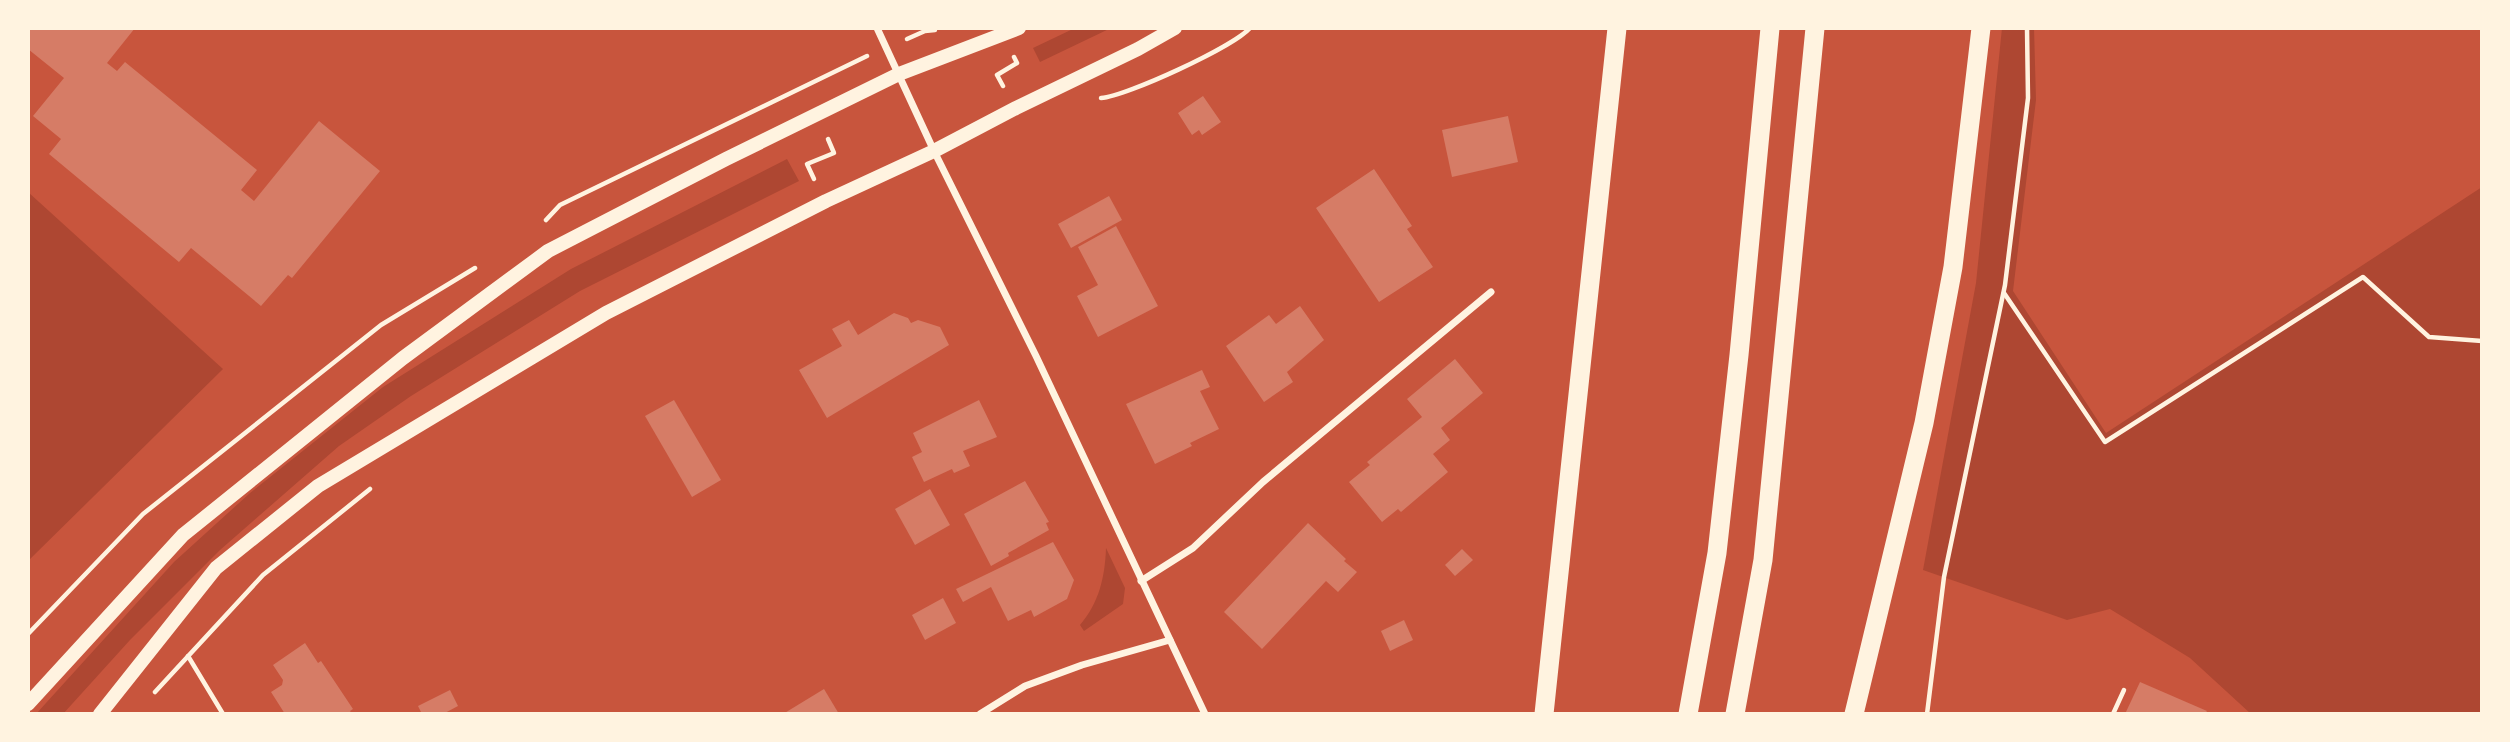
<svg xmlns="http://www.w3.org/2000/svg" width="2510" height="742" font-family="'Open Sans',sans-serif">
  <rect width="100%" height="100%" fill="#c8553d"/>
  <g fill="#ae4732">
    <polygon points="1075,28 1111,28 1040,62 1033,48"/>
    <polygon points="2002,28 2034,28 2036,100 2013,291 2106,433 2482,187 2482,714 2251,714 2190,658 2110,609 2067,620 1923,570 1976,283"/>
    <polygon points="787,159 799,181 580,291 411,396 339,446 220,550 130,640 63,714 36,714 174,562 250,493 383,387 571,269"/>
    <polygon points="28,192 223,369 28,561"/>
    <path d="M1106 548 1125 588 1123 604 1084 631 1080 625C1099 603 1105 577 1106 548Z"/>
  </g>
  <g fill="#d67c66">
    <polygon points="28,28 135,28 107,63 117,71 125,62 257,170 241,190 254,201 319,121 380,171 292,278 288,275 261,306 191,248 179,262 49,154 61,139 33,116 64,78 28,49"/>
    <polygon points="1203,96 1221,122 1202,135 1199,130 1192,135 1178,113"/>
    <polygon points="1508,116 1518,162 1452,177 1442,130"/>
    <polygon points="1374,169 1412,226 1407,229 1433,267 1379,302 1316,208"/>
    <polygon points="1109,196 1122,220 1071,248 1058,224"/>
    <polygon points="1116,226 1158,306 1098,337 1077,296 1098,285 1078,247"/>
    <polygon points="1300,306 1324,340 1287,372 1293,382 1264,402 1226,346 1269,315 1276,324"/>
    <polygon points="894,313 908,318 911,323 918,320 940,327 949,345 827,418 799,370 842,346 832,329 849,320 858,335"/>
    <polygon points="1455,359 1483,393 1441,428 1450,440 1433,454 1448,472 1401,512 1398,509 1382,522 1349,482 1370,465 1367,462 1422,417 1407,399"/>
    <polygon points="1202,370 1210,387 1200,391 1219,429 1190,443 1192,446 1155,464 1126,404"/>
    <polygon points="674,400 721,480 692,497 645,416"/>
    <polygon points="979,400 997,437 963,451 970,466 954,473 952,469 924,482 912,457 922,452 913,433"/>
    <polygon points="1025,481 1049,522 1046,523 1049,530 1008,553 1009,556 991,566 964,514"/>
    <polygon points="930,489 950,525 915,545 895,509"/>
    <polygon points="1308,523 1346,559 1344,561 1357,572 1338,592 1326,581 1262,649 1224,612"/>
    <polygon points="1053,542 1074,580 1067,599 1034,617 1031,610 1008,621 991,587 963,602 956,589"/>
    <polygon points="1462,549 1473,560 1455,576 1445,565"/>
    <polygon points="943,598 956,623 925,640 912,615"/>
    <polygon points="1404,620 1413,640 1390,651 1381,631"/>
    <polygon points="305,643 318,663 321,661 353,709 350,711 352,714 285,714 271,692 282,685 283,680 273,665"/>
    <polygon points="2140,682 2207,711 2205,714 2125,714"/>
    <polygon points="824,689 839,714 783,714"/>
    <polygon points="450,690 458,706 443,714 422,714 418,706"/>
  </g>
  <g fill="none" stroke-linecap="round" stroke-linejoin="round">
    <g stroke="#fff3e0" stroke-width="4.5">
      <polyline points="907,39 925,31 935,30"/>
      <polyline points="1003,86 997,75 1017,63 1014,57"/>
      <path d="M1101 98C1127 96 1233 47 1250 28"/>
      <polyline points="814,179 807,164 834,153 828,139"/>
      <polyline points="546,220 560,205 867,56"/>
      <polyline points="2004,293 2105,442 2363,277 2429,337 2482,341"/>
      <polyline points="28,634 143,514 381,325 475,268"/>
      <polyline points="188,656 223,714"/>
      <polyline points="155,692 263,575 370,489"/>
      <polyline points="1927,714 1944,577 2005,285 2028,98 2027,28"/>
      <polyline points="2113,714 2124,690"/>
    </g>
    <g stroke="#fff3e0" stroke-width="7">
      <polyline points="877,28 934,151 1036,356 1205,714"/>
      <polyline points="1141,581 1193,548 1263,482 1491,292"/>
      <polyline points="980,714 1025,686 1082,665 1170,640"/>
    </g>
    <g stroke="#fff3e0" stroke-width="14">
      <polyline points="28,704 183,535 403,358 548,251 726,159 899,74 1019,28"/>
      <polyline points="100,714 216,568 318,486 606,313 826,201 934,151 1016,108 1138,49 1175,28"/>
    </g>
    <g stroke="#fff3e0" stroke-width="19">
      <polyline points="1544,714 1617,28"/>
      <polyline points="1688,714 1717,553 1739,355 1770,28"/>
      <polyline points="1735,714 1763,560 1815,28"/>
      <polyline points="1854,714 1924,423 1953,267 1981,28"/>
    </g>
  </g>
  <rect width="2510" height="742" fill="none" stroke="#fff3e0" stroke-width="60"/>
</svg>
